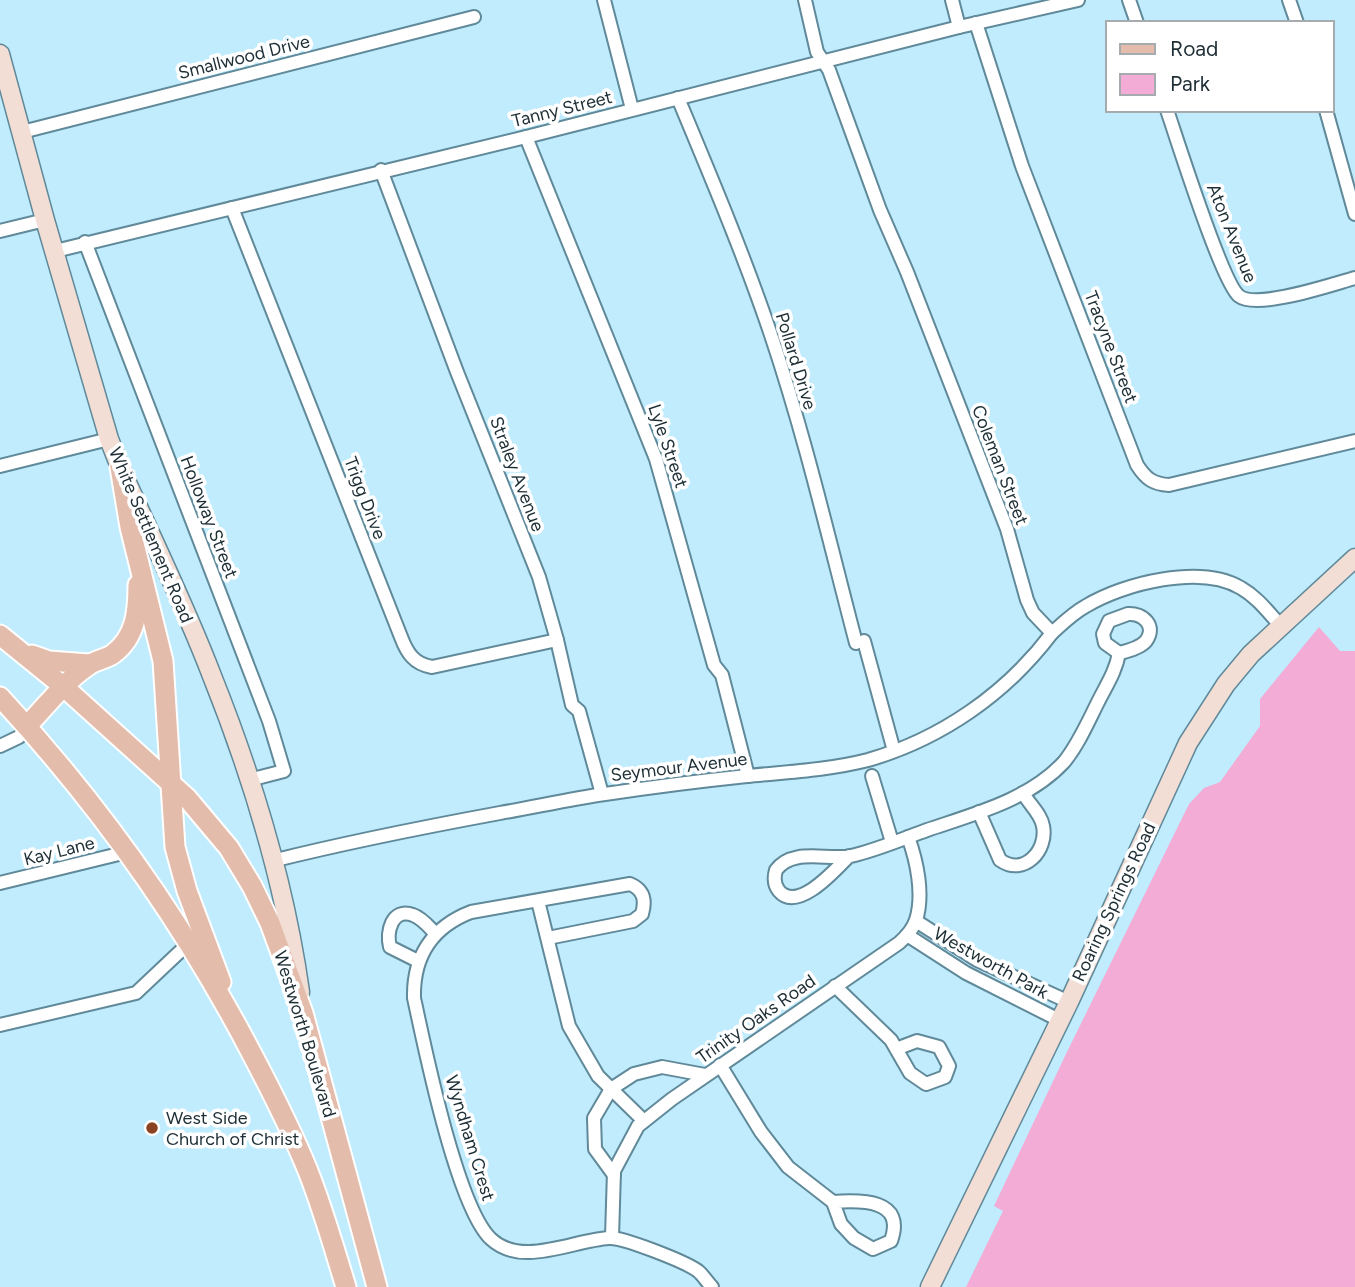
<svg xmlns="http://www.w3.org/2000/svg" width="1355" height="1287" font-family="Figtree,sans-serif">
  <rect width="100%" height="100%" fill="#c0ecfd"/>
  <polygon fill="#f3acd5" points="1319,627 1340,651 1355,651 1355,1287 966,1287 1003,1211 994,1206 1065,1056 1189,804 1204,788 1220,782 1260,726 1260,699"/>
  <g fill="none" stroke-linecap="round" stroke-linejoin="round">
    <g stroke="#608999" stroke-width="16">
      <g id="street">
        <polyline points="604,0 632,109"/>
        <path d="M805 0 817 52 829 70 880 210 907 272 1007 529 1027 600 1033 613 1052 633C1063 623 1073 613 1086 606 1124 583 1201 564 1241 588 1257 597 1268 612 1280 625"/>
        <polyline points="952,0 959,27"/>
        <polyline points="1129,0 1137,23"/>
        <polyline points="1289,0 1297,23"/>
        <path d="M976 23 1022 166 1137 465C1146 479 1153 484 1169 485L1355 441"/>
        <path d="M678 98C711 177 744 255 771 335 805 436 829 540 856 643"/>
        <path d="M1167 110C1177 139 1222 283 1239 296 1257 310 1333 284 1355 278"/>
        <polyline points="1326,110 1355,214"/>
        <polyline points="22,132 474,17"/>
        <polyline points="526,137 656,459 714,665 722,675 748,776"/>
        <polyline points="381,170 457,372 539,577 557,640 572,705 579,711 602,794"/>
        <path d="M232 208 401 637C407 653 414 664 432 667L557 640"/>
        <polyline points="0,231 45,220"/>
        <polyline points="85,242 269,721 284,771 249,780"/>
        <polyline points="55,251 526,137 959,27 1078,0"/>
        <polyline points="0,466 109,439"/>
        <path d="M1128 614C1143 613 1157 626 1146 641 1140 648 1128 651 1119 653L1105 643 1103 634 1109 621Z"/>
        <polyline points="864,641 894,751"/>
        <polyline points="0,746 19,737 27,726"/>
        <polyline points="872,776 892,842"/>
        <path d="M979 812 1000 860C1024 877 1048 850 1043 826 1041 814 1029 804 1023 793"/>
        <path d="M849 856C836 869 798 913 779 891 774 885 774 877 776 870 793 847 828 861 851 856 877 850 902 839 927 830 974 814 1029 800 1064 762 1078 745 1088 722 1098 702 1106 686 1116 671 1119 653"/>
        <path d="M272 861C348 842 424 827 500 813 535 807 570 799 605 794 652 787 699 781 747 776 787 772 829 770 868 760 941 739 1006 694 1052 633"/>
        <polyline points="0,883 127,852"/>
        <polyline points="538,901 569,1026 598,1076 644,1121"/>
        <polyline points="916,921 977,960 1069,1002"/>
        <polyline points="907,935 966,973 1059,1020"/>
        <path d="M548 938 633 921 642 914C646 900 644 890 630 884L471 912C432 927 413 957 414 998 425 1049 457 1207 491 1239 522 1268 573 1240 609 1238 623 1237 686 1262 698 1271 703 1275 707 1282 712 1287"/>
        <path d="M418 961 390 947C386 932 392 907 413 915 422 918 429 927 435 933"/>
        <polyline points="835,986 891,1040 910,1073 926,1084 945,1077 949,1066 939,1047 917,1041 896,1049"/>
        <polyline points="0,1025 136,993 189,943"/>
        <path d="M720 1065 761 1132 788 1167 833 1202 841 1224 854 1238 873 1249 891 1241C906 1199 861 1200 833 1202"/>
        <polyline points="614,1175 595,1149 594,1118 611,1089 634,1074 662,1067 705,1075"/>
        <path d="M612 1237 614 1171 638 1126 672 1099 899 943C906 937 913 929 916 920 924 895 917 861 908 837"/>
      </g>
    </g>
    <g stroke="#608999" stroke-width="21">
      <g id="secondary">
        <path d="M0 54 45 220 109 439 120 467C151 537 185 605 212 676 252 776 285 885 300 992"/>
        <polyline points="930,1287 1069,1002 1188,743 1226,684 1251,654 1355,558"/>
      </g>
    </g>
    <g stroke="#fff" stroke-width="23">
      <g id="primary">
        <polyline points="120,467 130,527 163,661 175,847 187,891 221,982"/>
        <polyline points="0,635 64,687 187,798 229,848 252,886 270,923 303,1013 377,1287"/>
        <polyline points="32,655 49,661 89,664"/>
        <path d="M0 697C100 805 185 925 253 1056 273 1094 292 1132 308 1171 323 1209 334 1248 346 1287"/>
        <path d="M27 726C46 706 65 681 89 665 96 660 106 659 113 654 136 637 138 611 138 585"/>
      </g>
    </g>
    <use href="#street" stroke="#fff" stroke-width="12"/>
    <use href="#secondary" stroke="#f2ded5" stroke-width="18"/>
    <use href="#primary" stroke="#e4bcab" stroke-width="19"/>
  </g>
  <circle fill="#8a4221" stroke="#fff" stroke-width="2.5" cx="152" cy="1128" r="7"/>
  <g text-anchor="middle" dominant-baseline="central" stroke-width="7" stroke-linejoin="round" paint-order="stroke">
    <g font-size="18" fill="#1d2e35" stroke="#fff">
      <text transform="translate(244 57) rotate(-14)">Smallwood Drive</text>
      <text transform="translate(562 109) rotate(-14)">Tanny Street</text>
      <text transform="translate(1232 233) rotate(68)">Aton Avenue</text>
      <text transform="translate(1111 347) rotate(69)">Tracyne Street</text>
      <text transform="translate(796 361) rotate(73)">Pollard Drive</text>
      <text transform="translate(668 446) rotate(71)">Lyle Street</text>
      <text transform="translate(1000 465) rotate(69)">Coleman Street</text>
      <text transform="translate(517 474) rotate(69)">Straley Avenue</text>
      <text transform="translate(365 498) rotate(69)">Trigg Drive</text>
      <text transform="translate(209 517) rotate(69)">Holloway Street</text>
      <text transform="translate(151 535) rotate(67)">White Settlement Road</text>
      <text transform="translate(679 767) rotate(-7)">Seymour Avenue</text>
      <text transform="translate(59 851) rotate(-14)">Kay Lane</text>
      <text transform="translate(1114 902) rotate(-65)">Roaring Springs Road</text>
      <text transform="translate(991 963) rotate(29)">Westworth Park</text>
      <text transform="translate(756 1019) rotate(-35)">Trinity Oaks Road</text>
      <text transform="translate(305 1034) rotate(73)">Westworth Boulevard</text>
      <text transform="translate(470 1138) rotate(73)">Wyndham Crest</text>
    </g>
    <g font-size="18" fill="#1d2e35" stroke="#fff" text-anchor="start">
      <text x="166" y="1118">West Side<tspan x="166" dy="21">Church of Christ</tspan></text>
    </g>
  </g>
  <rect x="1106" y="21" width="228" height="91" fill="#ffffff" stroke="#a5abae" stroke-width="2"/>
  <rect x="1120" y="44" width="35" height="10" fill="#e4bcab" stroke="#a5abae" stroke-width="2"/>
  <text x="1170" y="56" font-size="21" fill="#1d2e35">Road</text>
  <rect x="1120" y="74" width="35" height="21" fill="#f3acd5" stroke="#a5abae" stroke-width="2"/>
  <text x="1170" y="91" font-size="21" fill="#1d2e35">Park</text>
</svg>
